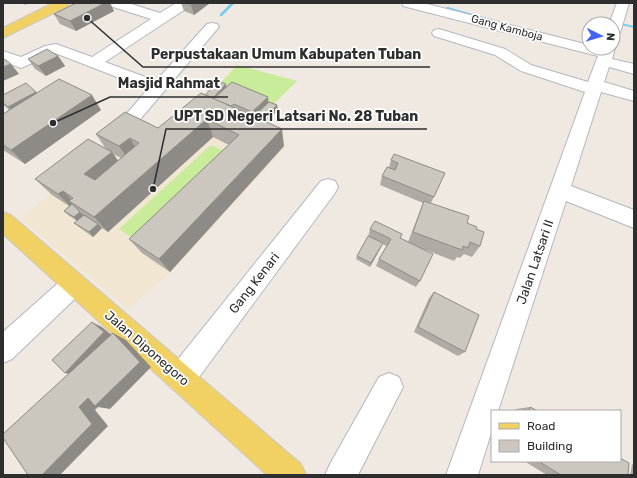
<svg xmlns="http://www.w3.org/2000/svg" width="637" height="478" font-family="Rubik,sans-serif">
  <rect width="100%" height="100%" fill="#efe9e1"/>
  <polygon fill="#f0e6d1" points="237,65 297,81 271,106 279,110 257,131 288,145 170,273 128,309 20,218 96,159 130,126 166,143"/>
  <g fill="#c9ec9a">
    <polygon points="237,65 297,81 271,107 219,85"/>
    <polygon points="211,145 233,155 142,244 119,229"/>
  </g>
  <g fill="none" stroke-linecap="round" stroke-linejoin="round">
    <g fill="#75cff0" fill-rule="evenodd">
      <polygon points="24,3 29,3 25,5 23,4"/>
      <polygon points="231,3 235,3 222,16 220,16 220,14"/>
      <polygon points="418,3 425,3 436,6 434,7"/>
      <polygon points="446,7 448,7 504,23 501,24 446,9"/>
      <polygon points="608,20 634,26 634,28 608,22 607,24 603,24 605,21"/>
    </g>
    <g stroke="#b4b7c1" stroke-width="2">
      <g id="minor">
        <polygon points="109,3 128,3 160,13 176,3 191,3 190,6 105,62 156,81 207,24 212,23 217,24 219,27 131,130 125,132 119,130 116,126 148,89 55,53 21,68 3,61 3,51 21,57 45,46 56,44 92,57 151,19 110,6"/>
        <polygon points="402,3 423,3 589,45 589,48 613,48 613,45 615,48 612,59 634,64 634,74 609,67 604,82 634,91 634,101 601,92 571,186 634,210 634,228 566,201 498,411 492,411 492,430 478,475 446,475 585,92 521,71 495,55 434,36 432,33 434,30 439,29 505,49 531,65 588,82 598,56 403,6"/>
        <polygon points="617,3 629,3 620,33 618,36 613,37 613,24 609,24"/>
        <polygon points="328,179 335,181 338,187 335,193 191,388 181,392 171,388 167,378 171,368 321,181"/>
        <polygon points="74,273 82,276 86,284 82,292 12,359 3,363 3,332 66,276"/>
        <polygon points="389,373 399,377 403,387 358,475 325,475 330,464 379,377"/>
      </g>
    </g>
    <g stroke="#c9c9c9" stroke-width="2">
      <g id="major">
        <polygon points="53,3 69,3 68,6 3,38 3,28"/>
        <polygon points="3,212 11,215 301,464 306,475 267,475 3,234"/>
      </g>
    </g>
    <use href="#minor" fill="#fff" fill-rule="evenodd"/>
    <use href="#major" fill="#f2d163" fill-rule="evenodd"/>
  </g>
  <g fill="#afaba4" fill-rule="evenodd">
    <polygon points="76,3 110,3 114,11 76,31 60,24 54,14"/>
    <polygon points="181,3 210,3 194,15 184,11"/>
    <polygon points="58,56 65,66 46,76 35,69 28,59"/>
    <path d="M227 87 268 97V102L277 105 278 110 266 122 284 146 170 272 142 253 129 239 229 145 213 137 108 232 100 227 102 228 93 237 79 227 74 223 77 221 68 215 64 211 69 206 52 195 35 179 106 149 96 134 158 128 205 95ZM113 154 121 158 118 161Z"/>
    <polygon points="37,92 101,110 25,164 3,150 3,114 9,110 3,104 3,95"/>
    <polygon points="391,160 445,173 431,203 476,229 480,246 472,257 464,254 460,258 457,257 454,261 426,250 420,281 416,287 376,266 379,259 387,246 382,244 381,247 370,267 356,259 357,256 368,237 370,229 402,234 400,238 408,242 423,203 380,185 382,176 389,167"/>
    <polygon points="434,292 465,352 458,356 414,332 429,298"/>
    <polygon points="530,407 538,411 515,411 516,409"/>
    <polygon points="524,461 620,461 628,475 547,475"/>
    <polygon points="632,464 634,465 634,475 630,475"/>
  </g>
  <g fill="#8e8b86">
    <polygon points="105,3 110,3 114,11 76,31 70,21"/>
    <polygon points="194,3 210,3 194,15 191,5"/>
    <polygon points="58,56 65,66 46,76 38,66"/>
    <polygon points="11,64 19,74 3,81 3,67"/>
    <polygon points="226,84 227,89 209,103"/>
    <polygon points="36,92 44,102 17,117 8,107"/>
    <polygon points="92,95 101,110 25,164 11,150"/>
    <polygon points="268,97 269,107 254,122 252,112"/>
    <polygon points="277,105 278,110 259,129 258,124"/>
    <polygon points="207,119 213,137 108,232 94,217"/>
    <polygon points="282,129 284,146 170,272 159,259"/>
    <polygon points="130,138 140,155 131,163 119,146"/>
    <polygon points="112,152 124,169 98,190 84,174"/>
    <polygon points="63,191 78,206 69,201 76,208 74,210 58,194"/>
    <polygon points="80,212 84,216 78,222 74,217"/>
    <polygon points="98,224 102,228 93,237 89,232"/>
    <polygon points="383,243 381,247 370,267 371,263"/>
    <polygon points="92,322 102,327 114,337 76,376 65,373"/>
    <polygon points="113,333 126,340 151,367 110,409 98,407 95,410 108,426 60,475 42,475 79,407"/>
  </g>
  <g fill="#cbc7bf" stroke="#8e8b86">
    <polygon points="76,3 105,3 70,21 54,14"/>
    <polygon points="186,3 194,3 191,5"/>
    <polygon points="47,49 58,56 38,66 28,59"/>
    <polygon points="3,58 11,64 3,67"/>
    <polygon points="59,79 92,95 11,150 3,145 3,114"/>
    <polygon points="218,81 226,84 213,98 205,95"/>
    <polygon points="232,82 268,97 252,112 234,104 231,106 213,99"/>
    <polygon points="26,83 36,92 8,107 3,103 3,95"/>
    <polygon points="201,93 282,129 159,259 129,239 239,135 207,119 94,217 69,201 73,198 63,191 58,194 35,179 88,139 112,152 84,174 95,180 139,143 130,138 119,146 96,134 125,112 158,128"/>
    <polygon points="269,102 277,105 262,120 254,116"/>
    <polygon points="394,154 445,173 434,197 382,176 387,167 395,170 398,163 391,160"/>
    <polygon points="424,201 469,216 467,223 477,227 476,229 484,232 480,246 470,242 468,248 463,246 462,250 413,232"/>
    <polygon points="72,204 80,212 74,217 64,211"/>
    <polygon points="84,215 98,224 89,232 74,223"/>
    <polygon points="375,221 402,234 400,238 433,254 420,281 379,259 391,239 370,229"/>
    <polygon points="368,236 383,243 371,263 357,256"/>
    <polygon points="434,292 479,315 465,352 418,327"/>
    <polygon points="92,322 104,332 65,373 52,360"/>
    <polygon points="113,333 140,362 95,406 88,398 79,407 92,424 42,475 28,475 3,438 3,434"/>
    <polygon points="530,407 538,411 529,411"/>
    <polygon points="620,458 629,463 628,475 561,475 538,461 620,461"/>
  </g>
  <g text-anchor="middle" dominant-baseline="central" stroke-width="3.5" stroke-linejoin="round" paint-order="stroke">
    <g font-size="11" fill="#2e2e2e" stroke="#fff">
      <text transform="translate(507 28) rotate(15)">Gang Kamboja</text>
    </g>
    <g font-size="13" fill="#2e2e2e" stroke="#fff">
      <text transform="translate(535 262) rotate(-71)">Jalan Latsari II</text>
      <text transform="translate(254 283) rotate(-52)">Gang Kenari</text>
      <text transform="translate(147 348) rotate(41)">Jalan Diponegoro</text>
    </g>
  </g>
  <path fill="none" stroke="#2e2e2e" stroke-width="1.5" d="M87 18L143 67H430M53 123L110 97H228M153 189L166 129H427"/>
  <g fill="#2e2e2e" stroke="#fff" stroke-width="1.5">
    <circle cx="87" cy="18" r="4"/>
    <circle cx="53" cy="123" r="4"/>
    <circle cx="153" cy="189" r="4"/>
  </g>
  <g font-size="14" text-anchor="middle" font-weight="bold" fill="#2e2e2e" stroke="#fff" stroke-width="3.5" stroke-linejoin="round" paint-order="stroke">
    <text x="286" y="59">Perpustakaan Umum Kabupaten Tuban</text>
    <text x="169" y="88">Masjid Rahmat</text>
    <text x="296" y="121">UPT SD Negeri Latsari No. 28 Tuban</text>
  </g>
  <rect width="637" height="478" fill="none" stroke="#2e2e2e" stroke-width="8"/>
  <rect x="491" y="410" width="130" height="52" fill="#ffffff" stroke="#ababab"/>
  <rect x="499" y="423" width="20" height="6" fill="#f2d163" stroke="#ababab"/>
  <text x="527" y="430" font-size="12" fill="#2e2e2e">Road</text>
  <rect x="499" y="440" width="20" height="12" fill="#cbc7bf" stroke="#ababab"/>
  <text x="527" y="450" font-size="12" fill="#2e2e2e">Building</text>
  <g transform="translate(601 36) rotate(95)"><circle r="19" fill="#ffffff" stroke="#ababab"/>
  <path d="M0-3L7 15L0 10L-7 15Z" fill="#4264fb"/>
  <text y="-6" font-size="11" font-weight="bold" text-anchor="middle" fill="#2e2e2e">N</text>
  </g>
</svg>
